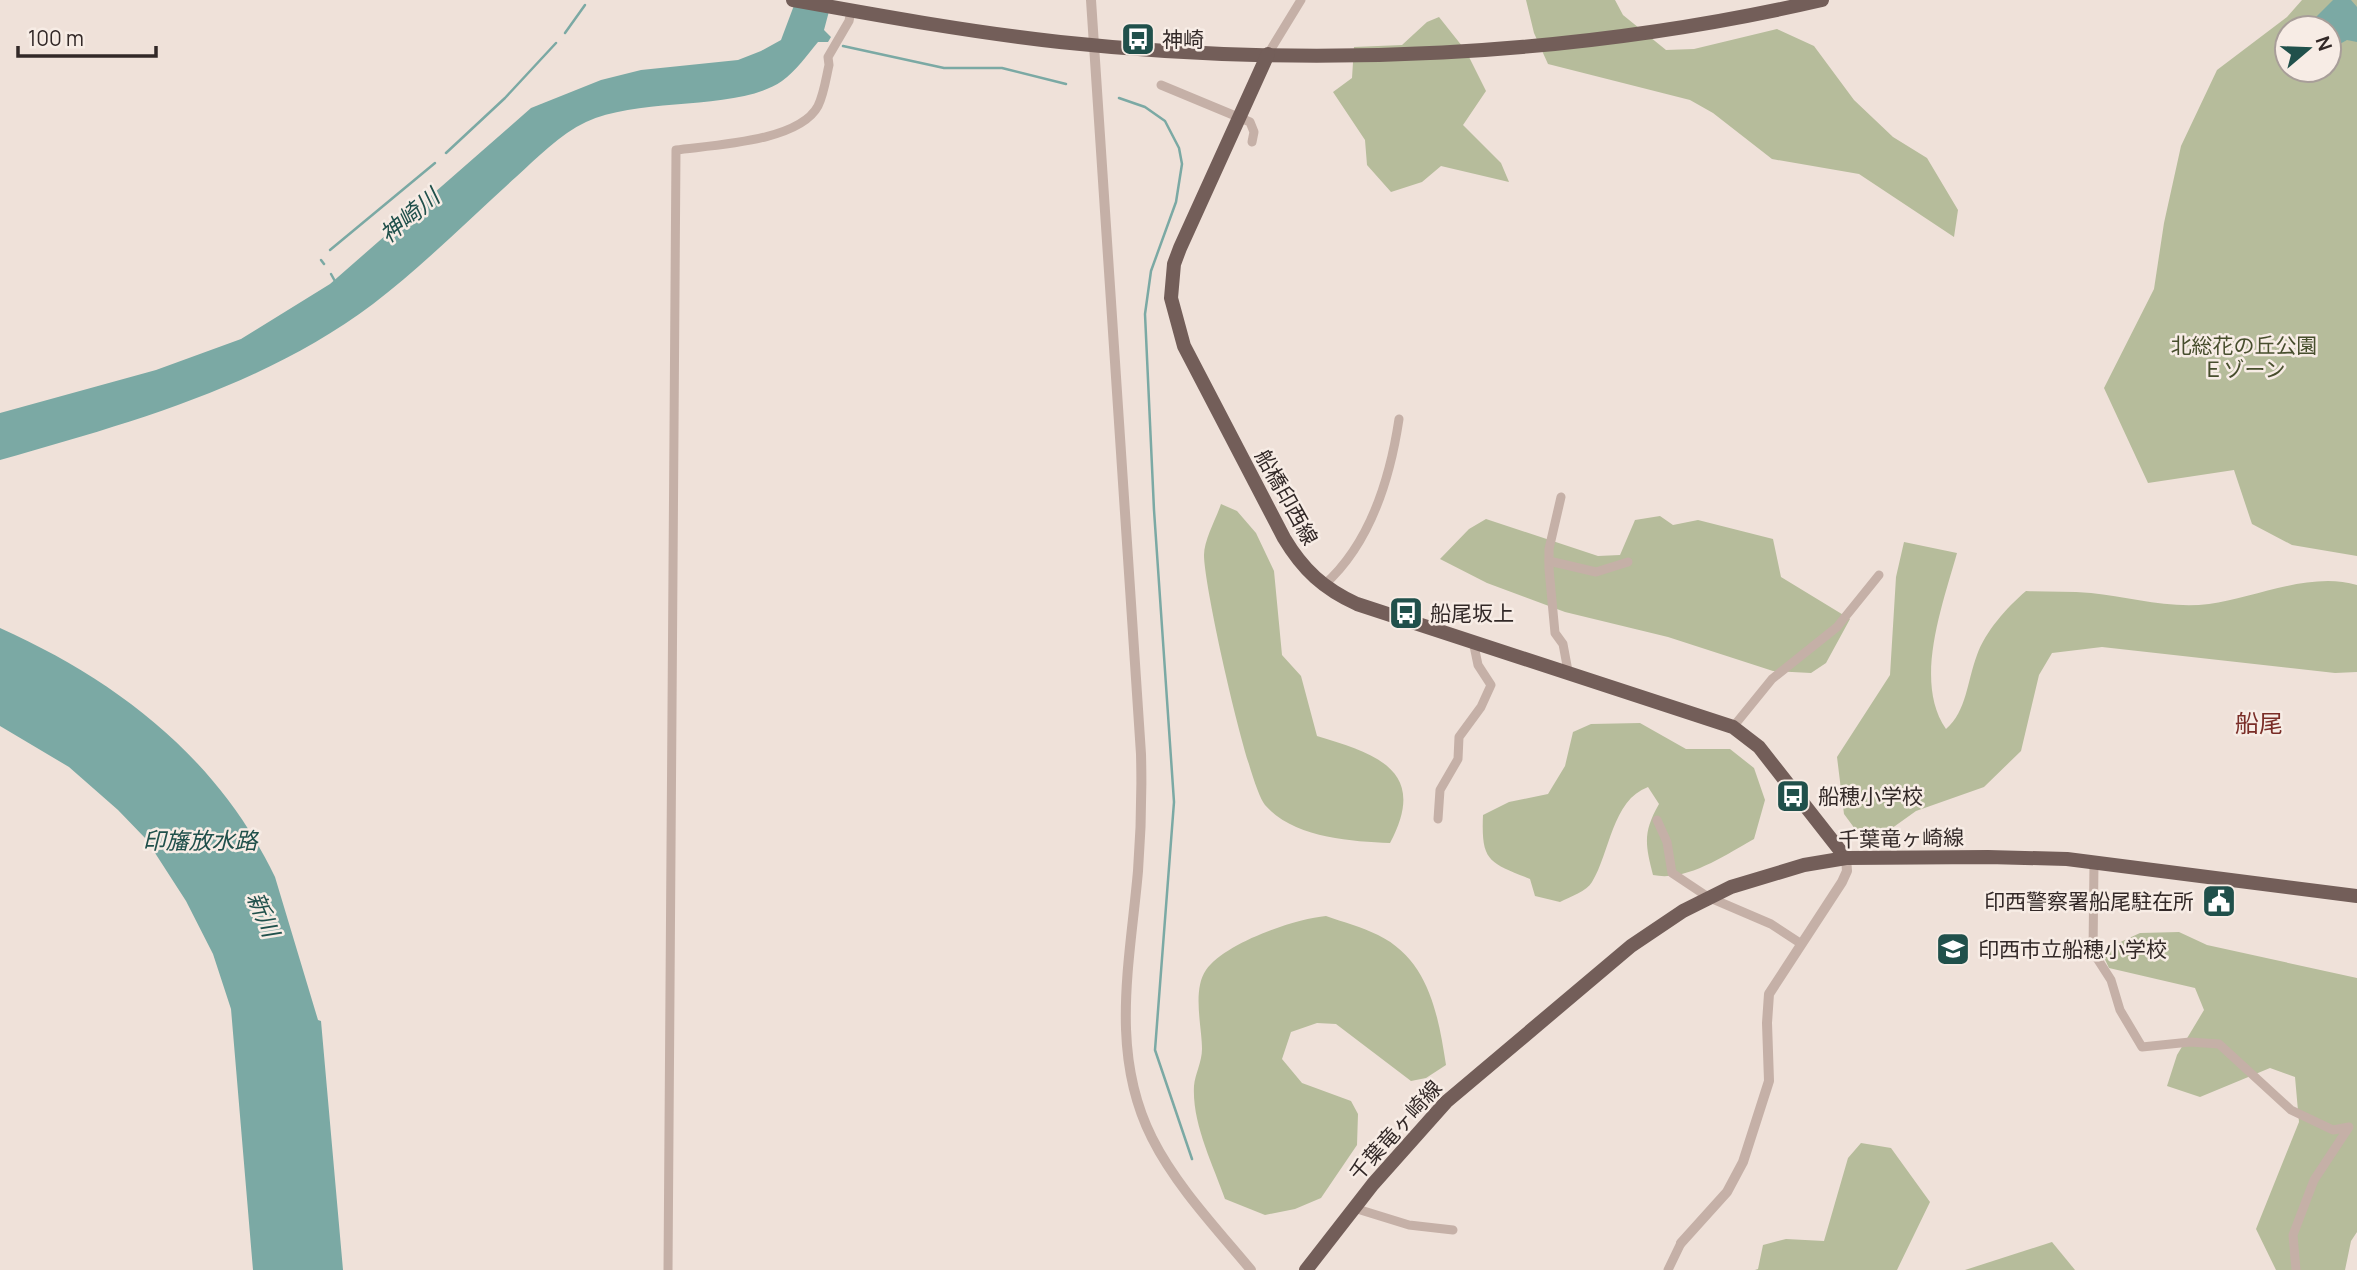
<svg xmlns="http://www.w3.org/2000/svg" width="2357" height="1270" font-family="Manrope,'Noto Sans JP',sans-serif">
  <rect width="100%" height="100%" fill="#efe1d9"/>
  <g fill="#b6bc9b" fill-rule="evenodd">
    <polygon points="1526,0 1615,0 1623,15 1666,50 1694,49 1777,29 1814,46 1854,100 1893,137 1927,158 1958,210 1954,237 1859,174 1772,159 1713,113 1690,100 1548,64 1534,33"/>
    <path d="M2302 0H2357V556L2292 545 2252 524 2234 470 2148 483 2104 388 2154 289 2164 223 2181 146 2217 70 2287 17ZM2287 28H2329V70H2287Z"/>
    <polygon points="1439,17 1466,51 1486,91 1463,125 1501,163 1509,182 1441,166 1422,182 1391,192 1367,165 1365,140 1333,92 1352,78 1354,47 1402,45 1427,22"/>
    <path d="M1221 504 1237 511 1256 533 1274 571 1282 655 1301 676 1317 736C1376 754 1429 770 1390 843 1350 841 1294 838 1265 805 1248 785 1204 587 1204 555 1204 540 1216 519 1221 504Z"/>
    <polygon points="1660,516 1673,525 1698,520 1773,539 1781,577 1850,619 1826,663 1811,673 1773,671 1668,637 1565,612 1487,583 1440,559 1469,529 1486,519 1598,556 1620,555 1635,520"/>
    <path d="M1904 542 1957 553C1943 604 1913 682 1946 729 1967 711 1967 681 1977 655 1985 632 2007 607 2026 591 2047 592 2069 591 2091 593 2129 597 2169 609 2209 604 2255 598 2310 571 2357 585V672L2335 673 2102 647 2052 653 2039 675 2021 751 1984 787 1916 811 1888 831 1858 833 1844 814 1837 757 1890 675 1896 577Z"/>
    <path d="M1640 723 1686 749H1730L1754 768 1765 800 1754 839C1725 855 1687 882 1653 875 1645 844 1643 832 1659 804L1648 787C1612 800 1610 853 1592 882 1587 891 1570 897 1560 902L1535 896 1530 879C1489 862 1481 862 1483 815L1509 802 1548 794 1565 766 1573 732 1591 724Z"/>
    <path d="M1326 916C1343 922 1362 927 1378 935 1429 960 1438 1014 1446 1065L1426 1078 1411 1081 1336 1024 1317 1023 1291 1032 1282 1059 1302 1083 1351 1101 1358 1114 1357 1145 1321 1198 1295 1209 1265 1215 1225 1199C1213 1164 1192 1124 1194 1086 1195 1074 1202 1062 1202 1049 1202 1027 1192 990 1206 970 1225 943 1294 919 1326 916Z"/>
    <polygon points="2179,932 2207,945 2357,978 2357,1232 2351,1241 2345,1270 2276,1270 2256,1229 2299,1122 2295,1077 2270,1068 2200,1097 2167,1086 2177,1055 2204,1010 2195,988 2109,968 2101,951 2140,933"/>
    <polygon points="1861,1143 1891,1148 1930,1202 1897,1270 1755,1270 1758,1269 1763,1245 1786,1239 1824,1241 1848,1158"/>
    <polygon points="2052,1242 2075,1270 1965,1270"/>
  </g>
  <g fill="#7ba9a4">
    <path d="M796 0H832L824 30 831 37 828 42H818C807 55 796 71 782 81 737 112 642 96 586 122 560 134 537 158 516 177 469 219 423 266 373 304 264 386 130 423 0 460V413L156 370 241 339 330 284 531 108 601 80 641 70 738 60 761 51 781 40Z"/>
    <polygon points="2333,0 2351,0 2357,7 2357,42 2347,40 2329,50 2329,28 2305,28"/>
    <path d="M0 628C118 681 218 758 275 877L318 1020 321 1021 343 1270H253L231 1009 213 954 186 901 146 839 118 810 69 767 0 726Z"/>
  </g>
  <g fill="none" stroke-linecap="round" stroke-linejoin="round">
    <g stroke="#7ba9a4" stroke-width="2.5">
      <polyline points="565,33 585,5"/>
      <polyline points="843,46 944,68 1002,68 1066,84"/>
      <polyline points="1119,98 1145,107 1165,121 1179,148 1182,164 1176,202 1151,271 1145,314 1154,510 1174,802 1155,1050 1192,1159"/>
      <polyline points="446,153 505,98 556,43"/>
      <polyline points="330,250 435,163"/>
      <polyline points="321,260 324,264"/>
      <polyline points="331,274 336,283"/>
    </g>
    <g stroke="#c5b0a7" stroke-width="9">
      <polyline points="1268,54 1301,0"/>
      <polyline points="1161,85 1250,122 1254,132 1252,142"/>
      <polyline points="1561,497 1549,549 1549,569 1555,633 1563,644 1568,671"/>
      <polyline points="1549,561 1596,572 1628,562"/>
      <path d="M1324 585C1370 544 1390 479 1399 419"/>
      <polyline points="1733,727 1772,679 1837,627 1879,575"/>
      <polyline points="1438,819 1440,790 1458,759 1459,737 1481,707 1491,685 1478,665 1473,641"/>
      <polyline points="1657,820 1667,842 1672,873 1708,897 1771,924 1800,943"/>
      <polyline points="2094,863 2093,952 2111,980 2120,1010 2142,1047 2190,1042 2219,1044 2291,1110 2333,1130 2349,1127 2314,1180 2293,1235 2296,1270"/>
      <polyline points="1354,1208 1409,1225 1453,1230"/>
      <path d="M668 1270 676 150C712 145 799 142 818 106 824 94 826 78 829 65L828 57 849 21 851 11"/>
      <polyline points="1668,1270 1681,1243"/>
    </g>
    <g stroke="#c5b0a7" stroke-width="10">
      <path d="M1091 0 1141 754C1142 793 1141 832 1138 871 1130 962 1109 1053 1152 1138 1176 1186 1217 1229 1251 1270"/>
      <polyline points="1681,1243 1727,1192 1743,1162 1769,1081 1767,1023 1769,994 1842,882 1847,871 1846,858"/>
    </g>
    <g stroke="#735e59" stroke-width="14">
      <path d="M793 0C882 16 970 32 1060 42 1311 69 1575 57 1822 0"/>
      <path d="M1268 54 1180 248 1174 264 1171 298 1184 346 1284 538C1303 570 1324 589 1357 604L1733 727 1759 747 1846 858"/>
      <polyline points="1306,1270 1373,1184 1446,1102 1631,946 1683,911 1731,887 1804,865 1846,858 1988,857 2067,859 2357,896"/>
    </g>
  </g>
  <defs>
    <g id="bus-square" transform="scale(1.75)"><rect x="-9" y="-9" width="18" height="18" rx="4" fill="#20504b" stroke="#f7ece5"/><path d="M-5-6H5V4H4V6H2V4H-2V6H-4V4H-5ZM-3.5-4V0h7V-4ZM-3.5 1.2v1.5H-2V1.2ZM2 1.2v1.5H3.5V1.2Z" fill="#fff"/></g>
    <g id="civic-square" transform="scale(1.75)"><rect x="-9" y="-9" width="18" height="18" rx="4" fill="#20504b" stroke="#f7ece5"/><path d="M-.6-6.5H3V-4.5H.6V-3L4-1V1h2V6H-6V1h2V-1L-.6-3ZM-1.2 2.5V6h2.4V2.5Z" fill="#fff"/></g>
    <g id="school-square" transform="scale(1.75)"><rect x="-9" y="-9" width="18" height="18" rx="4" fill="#20504b" stroke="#f7ece5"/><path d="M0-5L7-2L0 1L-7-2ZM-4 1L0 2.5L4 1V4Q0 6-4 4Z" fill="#fff"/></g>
  </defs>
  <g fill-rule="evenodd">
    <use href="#bus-square" x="1138" y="39"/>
    <use href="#bus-square" x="1406" y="613"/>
    <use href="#bus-square" x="1793" y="796"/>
    <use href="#civic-square" x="2219" y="901"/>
    <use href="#school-square" x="1953" y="949"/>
  </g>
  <g text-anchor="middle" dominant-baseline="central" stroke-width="5" stroke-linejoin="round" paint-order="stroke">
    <g font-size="21" fill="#322827" stroke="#f7ece5" text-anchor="start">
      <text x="1162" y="39">神崎</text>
      <text x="1430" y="613">船尾坂上</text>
      <text x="1818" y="796">船穂小学校</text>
      <text x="2194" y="901" text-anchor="end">印西警察署船尾駐在所</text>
      <text x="1978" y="949">印西市立船穂小学校</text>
    </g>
    <g font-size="21" fill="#474e2d" stroke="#f7ece5">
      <text x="2244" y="345">北総花の丘公園<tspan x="2244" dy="24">Ｅゾーン</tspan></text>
    </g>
    <g font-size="21" fill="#322827" stroke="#f7ece5">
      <text transform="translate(1287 497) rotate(61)">船橋印西線</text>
      <text transform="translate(1901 838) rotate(-1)">千葉竜ヶ崎線</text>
      <text transform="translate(1395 1130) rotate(-48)">千葉竜ヶ崎線</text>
    </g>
    <g font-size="23" font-style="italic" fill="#20504b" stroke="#f7ece5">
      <text transform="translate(409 215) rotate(-40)">神崎川</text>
      <text x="200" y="840">印旛放水路</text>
      <text transform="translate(264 914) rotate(67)">新川</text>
    </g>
    <g font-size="24" fill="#7a2d27" stroke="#f7ece5">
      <text x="2259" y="722">船尾</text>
    </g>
  </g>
  <g transform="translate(2308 49) rotate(71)"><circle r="33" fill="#f7ece5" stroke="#a89e99" stroke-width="2"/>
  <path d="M0-5L12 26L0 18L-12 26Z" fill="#20504b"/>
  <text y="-10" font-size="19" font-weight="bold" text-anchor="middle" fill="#322827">N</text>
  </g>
  <path d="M18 46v10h138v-10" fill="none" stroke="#322827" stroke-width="3.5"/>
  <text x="28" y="46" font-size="21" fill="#322827" stroke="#f7ece5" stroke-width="5" paint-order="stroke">100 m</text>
</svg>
